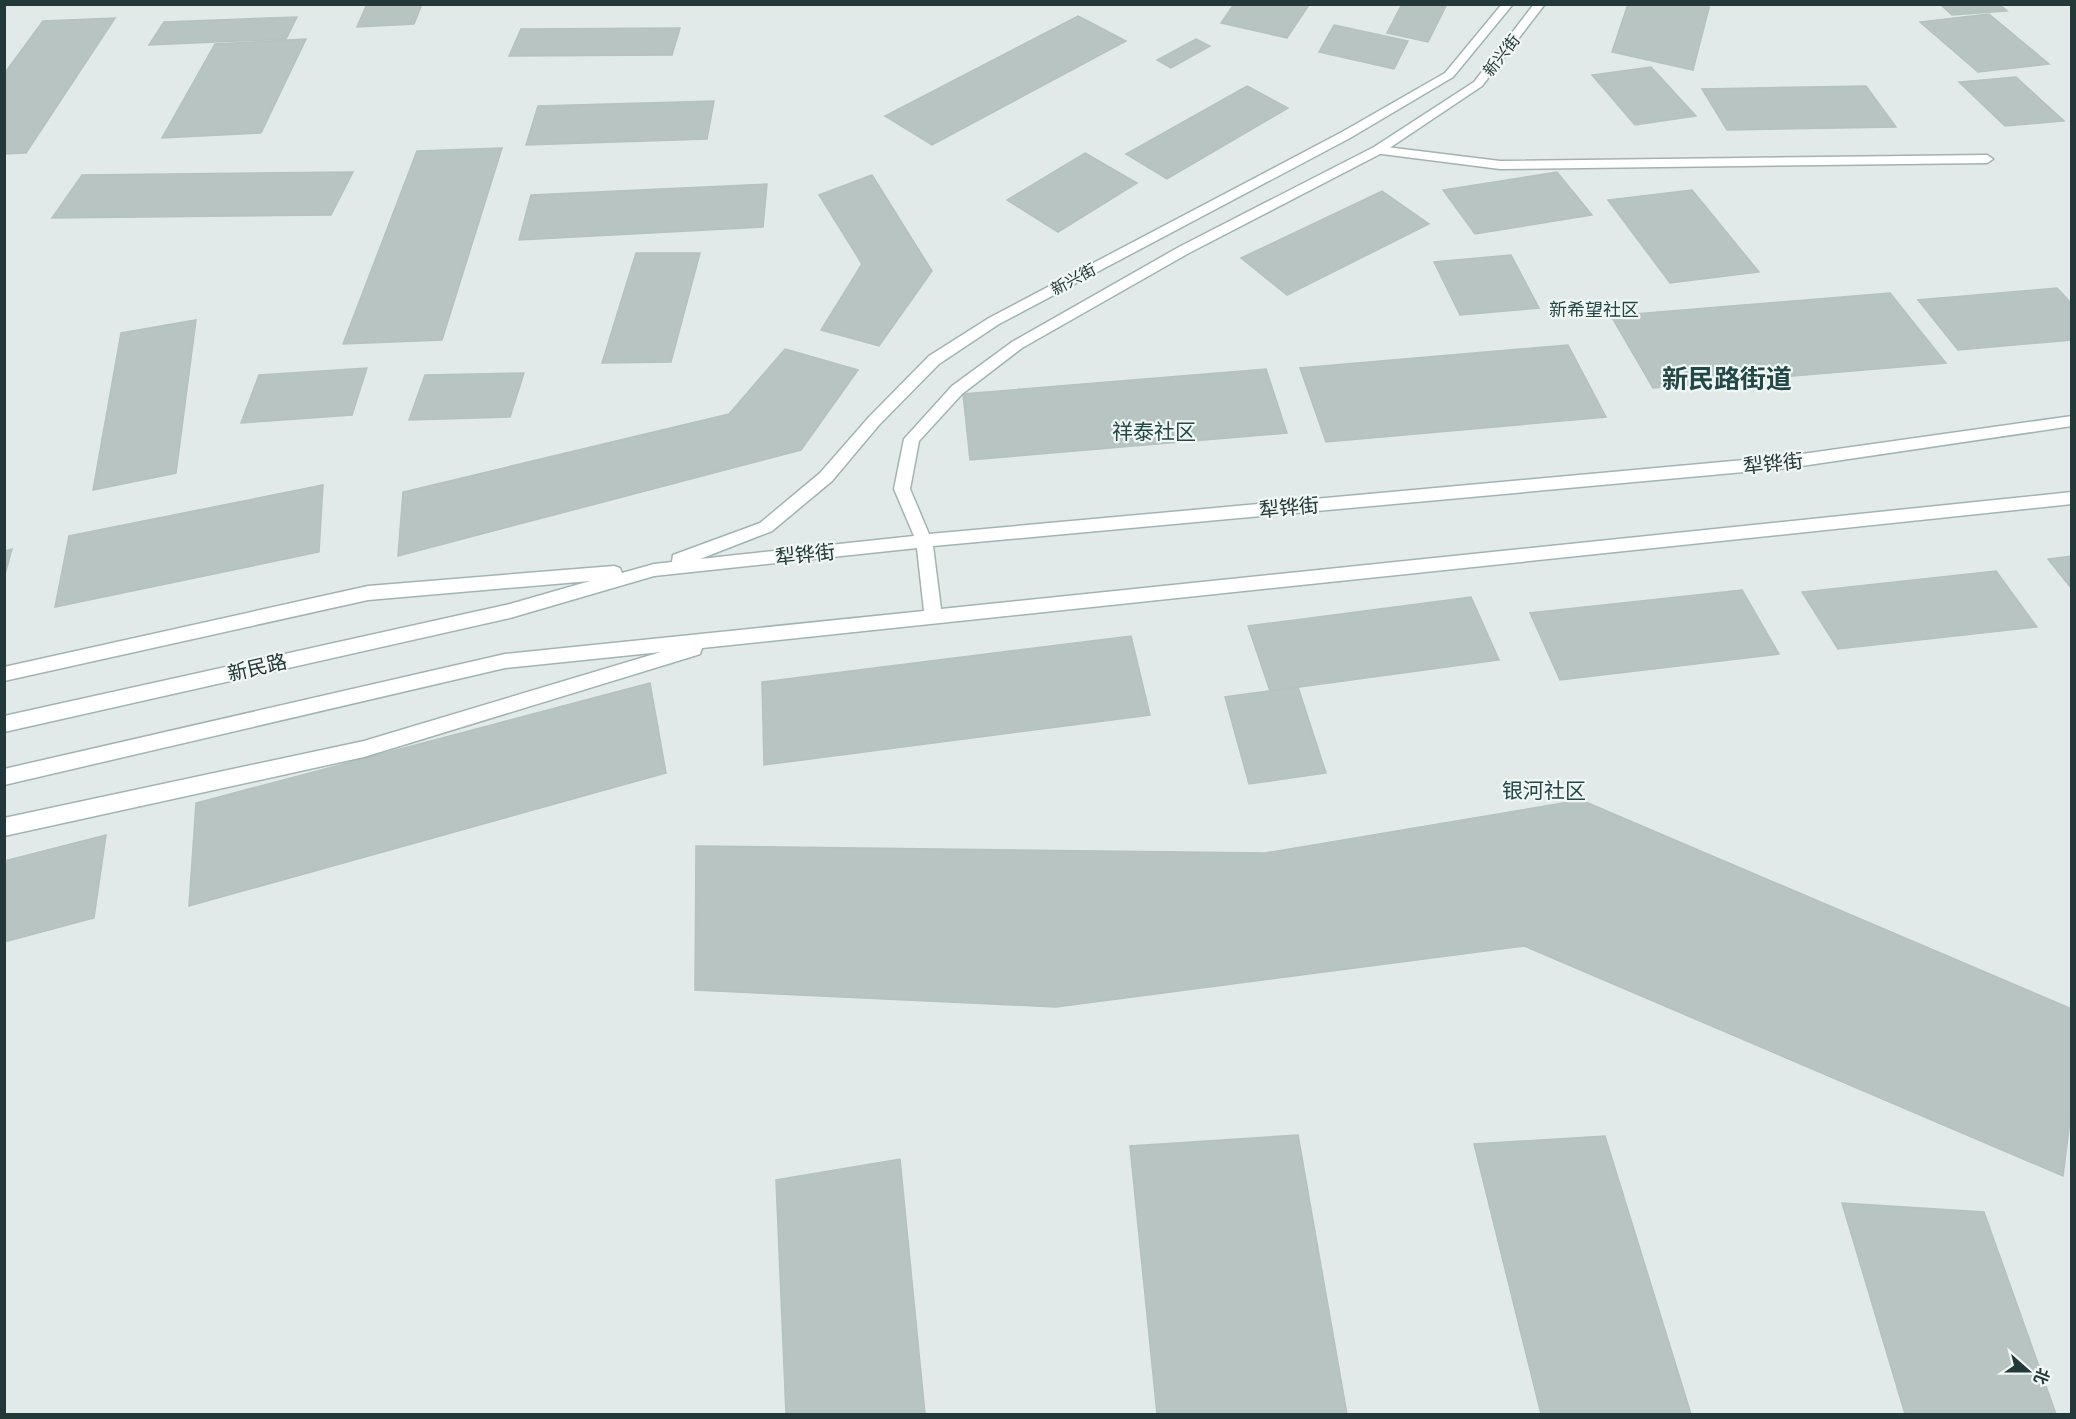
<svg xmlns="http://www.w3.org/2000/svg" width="2076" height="1419" font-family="'Archivo Narrow','Noto Sans SC',sans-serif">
  <rect width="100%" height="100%" fill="#e1eae8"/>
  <g fill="#b7c4c1" stroke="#b4c2c0" stroke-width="1.5">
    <polygon points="367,4 422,4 414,24 357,27"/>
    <polygon points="1234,4 1306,4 1309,5 1287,38 1221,23"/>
    <polygon points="1402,4 1447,4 1428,42 1387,33"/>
    <polygon points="1628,4 1710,4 1693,70 1612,52"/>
    <polygon points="1940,4 1999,4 2007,11 1952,15"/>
    <polygon points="1989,14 2049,64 1978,72 1920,22"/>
    <polygon points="1078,16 1126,41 932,145 885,116"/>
    <polygon points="297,17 286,39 149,45 164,22"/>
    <polygon points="115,18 26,153 4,154 4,74 43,21"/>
    <polygon points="1334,25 1408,41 1394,69 1319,52"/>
    <polygon points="680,28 672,55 509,56 521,29"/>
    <polygon points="306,39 261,133 162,138 215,44"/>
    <polygon points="1196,39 1210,46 1171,68 1157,60"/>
    <polygon points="1651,67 1696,116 1635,125 1592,75"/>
    <polygon points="2016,77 2064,121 2005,126 1959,82"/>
    <polygon points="1247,86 1288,108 1167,179 1126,154"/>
    <polygon points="1866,86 1896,127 1727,130 1702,89"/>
    <polygon points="714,101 707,139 526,145 538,106"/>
    <polygon points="502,148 442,340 343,344 417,151"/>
    <polygon points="1085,153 1137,183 1058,232 1007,200"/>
    <polygon points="353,172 331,215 52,218 82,175"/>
    <polygon points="1557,172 1592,215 1475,234 1443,190"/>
    <polygon points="872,175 932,271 879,346 821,330 862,264 819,195"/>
    <polygon points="767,184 763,227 519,240 531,195"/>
    <polygon points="1692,190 1759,272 1670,283 1608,200"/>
    <polygon points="1382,191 1429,224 1287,295 1241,258"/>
    <polygon points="636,253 700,253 671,362 602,363"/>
    <polygon points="1511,255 1539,308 1460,315 1434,262"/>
    <polygon points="2057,288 2072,304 2072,340 1958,350 1918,300"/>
    <polygon points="1890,293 1946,363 1653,388 1611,316"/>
    <polygon points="196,320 176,473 93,490 121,333"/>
    <polygon points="1568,345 1606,417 1326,442 1300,368"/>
    <polygon points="785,349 858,370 801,450 398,556 403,492 729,414"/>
    <polygon points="367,368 352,415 241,423 259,375"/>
    <polygon points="1266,369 1287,433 970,460 963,394"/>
    <polygon points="524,373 510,417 409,420 425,375"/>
    <polygon points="323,485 319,552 55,607 69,536"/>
    <polygon points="12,549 4,578 4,551"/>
    <polygon points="2072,556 2072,589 2048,559"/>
    <polygon points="1996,571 2037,627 1838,649 1802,592"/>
    <polygon points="1742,590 1779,654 1560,680 1530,613"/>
    <polygon points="1471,597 1499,660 1270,691 1248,626"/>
    <polygon points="1131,636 1150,715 764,765 762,682"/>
    <polygon points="650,683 666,773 189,906 196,803"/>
    <polygon points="1298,687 1326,773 1249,784 1225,697"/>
    <polygon points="1581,800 2072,1009 2072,1105 2063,1176 1524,946 1056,1007 695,990 696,846 1265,853"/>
    <polygon points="106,835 94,918 4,942 4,861"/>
    <polygon points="1298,1135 1347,1414 1157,1414 1130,1146"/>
    <polygon points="1605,1136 1691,1414 1541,1414 1474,1144"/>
    <polygon points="900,1159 925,1414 786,1414 776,1180"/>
    <polygon points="1842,1203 1984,1212 2056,1414 1905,1414"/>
  </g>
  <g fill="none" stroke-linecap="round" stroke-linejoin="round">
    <g stroke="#a4b1b0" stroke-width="3">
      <polygon id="street" points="1378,146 1500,161 1987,155 1993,159 1987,163 1500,169 1374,153 1372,150"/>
    </g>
    <g stroke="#a1b4b2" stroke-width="3">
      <polygon id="secondary" points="1502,4 1513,4 1453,77 1350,138 999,324 939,364 879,425 832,481 772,531 700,559 914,536 894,489 904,439 952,386 1012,342 1179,247 1374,147 1474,82 1534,4 1545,4 1482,86 1382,153 1189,253 1022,348 962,394 919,441 910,489 929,534 1788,456 2072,416 2072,426 1788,468 933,546 941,609 2072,492 2072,504 702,648 700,654 694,656 364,757 4,836 4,818 364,741 661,652 505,668 4,785 4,769 505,654 924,611 917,548 654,576 510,618 4,732 4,716 510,604 590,581 368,600 4,681 4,667 368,586 614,566 620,568 622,573 654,564 672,562 673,555 760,523 820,473 869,417 929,356 989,318 1342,132 1445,73"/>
    </g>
    <use href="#street" fill="#fff" fill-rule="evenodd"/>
    <use href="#secondary" fill="#fff" fill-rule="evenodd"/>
  </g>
  <g text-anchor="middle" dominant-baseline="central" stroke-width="4.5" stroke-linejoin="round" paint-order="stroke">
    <g font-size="16" fill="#233838" stroke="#f1f7f5">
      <text transform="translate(1501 55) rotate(-52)">新兴街</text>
      <text transform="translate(1073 279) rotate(-28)">新兴街</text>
    </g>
    <g font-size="18" fill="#224848" stroke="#f1f7f5">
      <text x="1594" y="309">新希望社区</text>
    </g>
    <g font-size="20" fill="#233838" stroke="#f1f7f5">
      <text transform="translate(1773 463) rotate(-6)">犁铧街</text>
      <text transform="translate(1289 507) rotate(-5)">犁铧街</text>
      <text transform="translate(805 554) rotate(-6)">犁铧街</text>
      <text transform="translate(257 667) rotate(-13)">新民路</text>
    </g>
    <g font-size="21" fill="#224848" stroke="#f1f7f5">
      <text x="1154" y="431">祥泰社区</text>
      <text x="1544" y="790">银河社区</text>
    </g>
    <g font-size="26" font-weight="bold" fill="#224848" stroke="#f1f7f5">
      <text x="1727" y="378">新民路街道</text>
    </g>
  </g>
  <rect width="2076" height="1419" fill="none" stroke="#233838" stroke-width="12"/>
  <g transform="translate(2028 1371) rotate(111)" stroke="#f1f7f5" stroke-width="4.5" paint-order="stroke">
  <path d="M0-4.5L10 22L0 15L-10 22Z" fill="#233838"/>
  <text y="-9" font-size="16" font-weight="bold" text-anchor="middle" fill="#233838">北</text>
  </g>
</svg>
